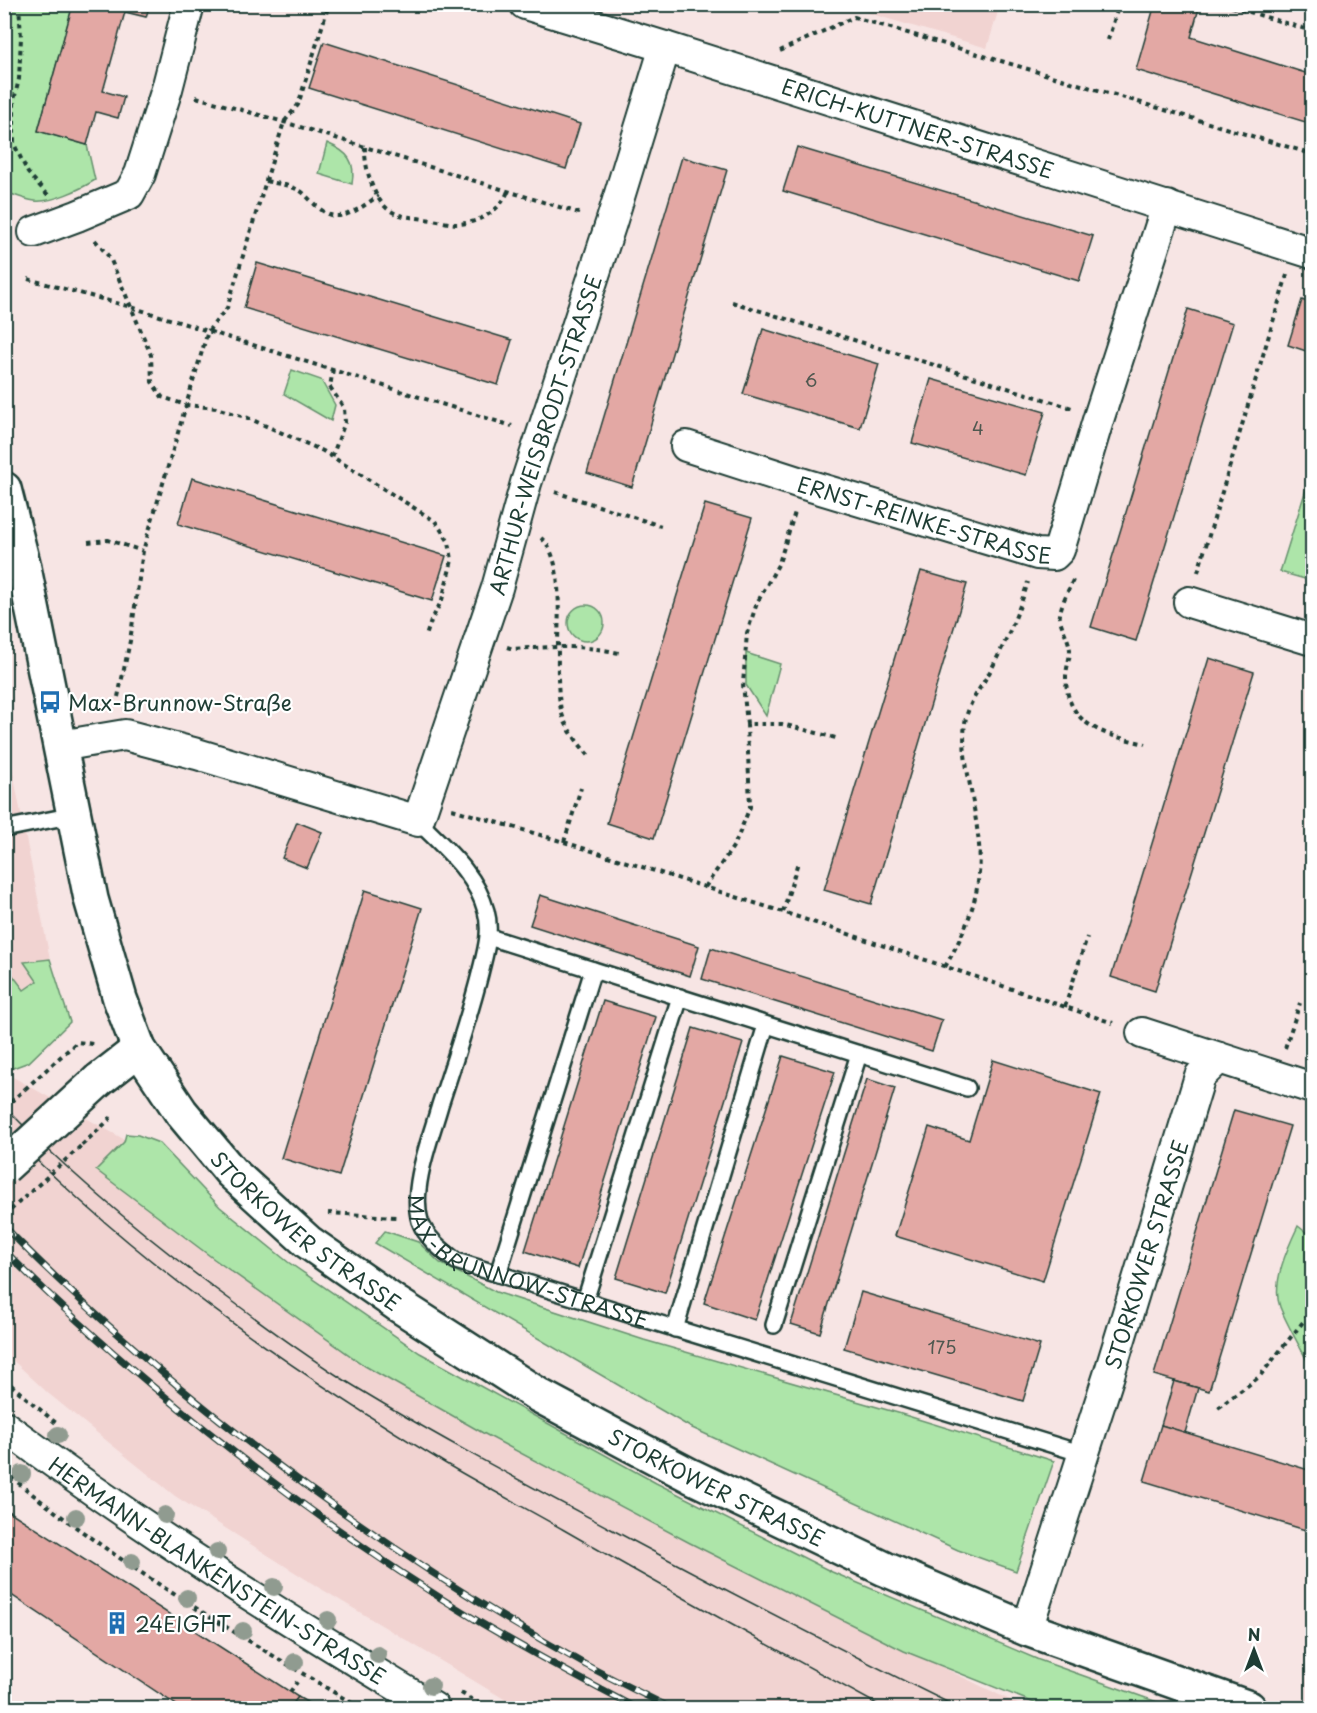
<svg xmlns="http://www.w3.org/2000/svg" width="1317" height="1713" font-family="'Playpen Sans',sans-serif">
  <rect width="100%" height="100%" fill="#f7e5e4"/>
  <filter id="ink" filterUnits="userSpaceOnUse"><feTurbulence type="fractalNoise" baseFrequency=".0167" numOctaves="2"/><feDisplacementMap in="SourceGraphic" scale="12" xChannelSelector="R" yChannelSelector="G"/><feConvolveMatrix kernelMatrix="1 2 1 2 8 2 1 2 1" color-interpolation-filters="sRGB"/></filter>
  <g filter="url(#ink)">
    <g fill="#f1d3d1">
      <polygon points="848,5 848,4 1000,5 987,48 848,7"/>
      <polygon points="4,728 50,959 24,962 37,981 23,990 11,974 5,979"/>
      <polygon points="4,1072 161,1160 396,1363 905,1649 1026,1708 519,1708 318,1587 175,1496 49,1394 5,1353"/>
    </g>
    <g fill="#ade5a9" stroke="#66916e" stroke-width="1.5">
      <path d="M4 5H73L38 131 87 145 95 180C81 189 51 203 35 201 27 200 19 197 11 194L5 185Z"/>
      <path d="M327 143C348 152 356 161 352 184L319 174Z"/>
      <polygon points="292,370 321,380 335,405 331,421 284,394"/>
      <polygon points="1312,470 1312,581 1280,572"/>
      <circle cx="586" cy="623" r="18"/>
      <polygon points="746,653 780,664 766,716 746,685"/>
      <polygon points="50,959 70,1022 29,1062 5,1071 5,979 11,973 24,990 37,981 24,962"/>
      <polygon points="126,1134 138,1135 159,1143 220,1207 288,1262 420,1353 656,1483 832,1572 1039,1660 1174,1708 1047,1708 904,1651 690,1543 483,1433 365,1366 214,1259 96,1170 124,1142"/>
      <path d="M1298 1226 1312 1237V1327L1311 1330 1312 1333V1370C1302 1350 1288 1327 1280 1307 1271 1283 1288 1247 1298 1226Z"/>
      <polygon points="385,1231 418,1242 440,1263 496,1292 644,1340 898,1413 1054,1461 1016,1571 958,1550 690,1427 375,1243"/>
    </g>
    <g fill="#e3a8a4" stroke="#1f3d34" stroke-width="1.5">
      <polygon points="73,4 150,4 146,17 125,12 103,91 124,97 118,118 96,112 87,145 38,131"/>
      <polygon points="1155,4 1186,4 1199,8 1191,37 1312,75 1312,124 1136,70"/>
      <polygon points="324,42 580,124 566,169 309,88"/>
      <polygon points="797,147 1093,236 1079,281 783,191"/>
      <polygon points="682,157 727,170 632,487 587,473"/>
      <polygon points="257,263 512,340 498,385 244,308"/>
      <polygon points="1302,300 1312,304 1312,353 1288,345"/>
      <polygon points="1188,309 1233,323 1136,641 1091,627"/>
      <polygon points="763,329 879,364 860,428 743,394"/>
      <polygon points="931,379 1045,412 1026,475 912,443"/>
      <polygon points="192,478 446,556 432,601 178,524"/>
      <polygon points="705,504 752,518 654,838 607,823"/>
      <polygon points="921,571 967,584 871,904 824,890"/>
      <polygon points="1209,658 1254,672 1155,991 1111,977"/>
      <polygon points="297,822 322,832 307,868 282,858"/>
      <polygon points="365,890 422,908 339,1176 281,1158"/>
      <polygon points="540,895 699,946 690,976 530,925"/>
      <polygon points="711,948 942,1020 932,1051 702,979"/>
      <polygon points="603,1001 656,1017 578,1268 525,1251"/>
      <polygon points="693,1028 743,1043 665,1293 616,1278"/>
      <polygon points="783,1056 835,1072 755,1320 704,1303"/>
      <polygon points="993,1060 1101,1094 1043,1281 895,1236 929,1127 969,1140"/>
      <polygon points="867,1079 895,1088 820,1333 791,1324"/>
      <polygon points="1234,1110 1290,1126 1209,1391 1154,1375"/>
      <polygon points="861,1292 1040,1345 1023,1401 844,1348"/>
      <polygon points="1174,1381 1198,1388 1185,1433 1161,1425"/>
      <polygon points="1161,1425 1312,1471 1312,1532 1144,1481"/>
      <polygon points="4,1508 298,1697 290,1708 181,1708 4,1590"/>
      <polygon points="298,1697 317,1708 290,1708"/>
    </g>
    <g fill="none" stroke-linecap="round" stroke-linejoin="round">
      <g stroke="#1f3d34" stroke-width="20">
        <g id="service">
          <path id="s1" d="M418 821C444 848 476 873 486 911 492 932 485 953 480 974 469 1018 454 1062 440 1105 431 1137 410 1188 420 1221 426 1238 442 1250 456 1261L1083 1454"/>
          <polyline points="4,829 74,815"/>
          <polyline points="489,937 967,1088"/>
          <polyline points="498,1274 593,970"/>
          <polyline points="585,1301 680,997"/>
          <polyline points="774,1325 859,1054"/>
          <polyline points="675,1329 766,1025"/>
        </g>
      </g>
      <g stroke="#1f3d34" stroke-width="34">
        <g id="minor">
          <path id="s2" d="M525 4 665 47 1312 253"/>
          <polyline points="34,232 77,216 129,194 140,174 167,89 189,4"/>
          <path id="s3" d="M686 446 804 484 1037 554 1054 555 1059 550 1099 417 1167 206"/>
          <polyline points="1189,602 1312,640"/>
          <path id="s4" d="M60 746 125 735 197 754 418 821 497 588 526 483 611 223 665 47"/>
          <polyline points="1142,1033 1312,1088"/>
          <path id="s5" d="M4 1426C142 1529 287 1620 434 1708"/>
          <path id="s6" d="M1027 1629 1109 1375 1200 1076 1219 1058"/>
        </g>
      </g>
      <g stroke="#1f3d34" stroke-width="38">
        <polyline id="tertiary" points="99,1080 139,1049"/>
      </g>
      <g stroke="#1f3d34" stroke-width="38">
        <g id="secondary">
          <path id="s7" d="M4 489 23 563 91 899 120 999 139 1049 181 1112 231 1172 308 1242 397 1304 540 1396 628 1443 691 1476 885 1569 1027 1629 1249 1708"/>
        </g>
      </g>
      <g stroke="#1f3d34" stroke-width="4" stroke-dasharray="4.5 4.5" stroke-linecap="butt">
        <polyline points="19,4 21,37 19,79 14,100 14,144 28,173 49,196"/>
        <polyline points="1223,4 1312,31"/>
        <polyline points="1108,40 1119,4"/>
        <polyline points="780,51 854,17 1312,154"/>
        <polyline points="196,97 284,122 582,214"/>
        <path d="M365 147C364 166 373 199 389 210 399 217 412 217 424 219 435 220 446 223 456 224 477 224 501 211 508 191"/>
        <path d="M266 181C278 184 291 185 302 192 309 198 315 206 323 211 341 225 363 206 378 196"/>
        <polyline points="95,240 110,258 131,307 151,355 152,382 162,397 186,405 216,408 248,418 323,451 435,521 449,542 452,560 442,600 431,621 426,636"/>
        <polyline points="28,279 131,307 512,426"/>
        <polyline points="732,302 1072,408"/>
        <polyline points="332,457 345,422 344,408 330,387 333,369"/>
        <polyline points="555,492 661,526"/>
        <path d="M541 538C564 557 558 617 558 645 558 666 557 689 561 710 565 728 579 744 590 757"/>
        <polyline points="88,542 108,540 143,551"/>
        <polyline points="1198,572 1287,275"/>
        <path d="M1073 580C1069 589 1058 610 1060 619 1062 629 1069 639 1070 650 1070 659 1066 668 1066 677 1066 727 1106 735 1146 744"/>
        <path d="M507 647 513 649C552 647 584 644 623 654"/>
        <polyline points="118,697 130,641 143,551 208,331 227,308 284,122 298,105 329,4"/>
        <polyline points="747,724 743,684 747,633 757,603 779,563 795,512"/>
        <polyline points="452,809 564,842 783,912 1113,1023"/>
        <polyline points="564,842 581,788"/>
        <polyline points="705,887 735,844 750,807 747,724 782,724 836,738"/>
        <polyline points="783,912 798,862"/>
        <path d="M945 967C962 937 976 908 979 873 982 850 975 815 971 791 967 769 962 746 965 723 968 702 983 685 993 666 1007 639 1019 611 1028 582"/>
        <polyline points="1065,1007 1087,937"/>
        <polyline points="1285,1048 1300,1003"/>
        <polyline points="25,1089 77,1042 93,1044"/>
        <polyline points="82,1145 109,1120 111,1113"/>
        <polyline points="328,1213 396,1217"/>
        <polyline points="4,1379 56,1423"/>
        <polyline points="1218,1408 1259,1377 1307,1317 1312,1306"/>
        <path d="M4 1471C114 1563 239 1635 360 1708"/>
        <polyline points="290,1692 297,1682"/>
        <polyline points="461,1693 486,1708"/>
      </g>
      <use href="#service" stroke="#fff" stroke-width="15"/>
      <use href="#minor" stroke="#fff" stroke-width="30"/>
      <use href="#tertiary" stroke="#fff" stroke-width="33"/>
      <use href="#secondary" stroke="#fff" stroke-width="33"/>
      <g stroke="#1f3d34" stroke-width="1.5">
        <path d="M4 1106C77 1181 158 1248 243 1309 275 1333 307 1356 341 1378 428 1432 519 1480 609 1528 725 1590 841 1650 959 1708"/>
        <path d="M4 1128C134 1260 286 1367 443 1462 483 1486 524 1507 564 1530 670 1591 777 1650 884 1708"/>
      </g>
      <g stroke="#1f3d34" stroke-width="7">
        <g id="rail">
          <path d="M4 1226C59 1283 118 1335 178 1386 305 1491 442 1585 586 1665 614 1680 643 1694 671 1708"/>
          <path d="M4 1250C51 1298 100 1342 151 1385 255 1472 365 1553 481 1623 532 1653 584 1681 636 1708"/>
        </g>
      </g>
      <use href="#rail" stroke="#fff" stroke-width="4.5" stroke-dasharray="14" stroke-linecap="butt"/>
      <g stroke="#1f3d34" stroke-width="38" stroke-linecap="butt">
        <polyline id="tertiary-bridge" points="4,1167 99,1080"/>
      </g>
      <g stroke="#1f3d34" stroke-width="4" stroke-dasharray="4.5 4.5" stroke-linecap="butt">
        <polyline points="4,1108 25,1089"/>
        <polyline points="4,1216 82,1145"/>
      </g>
      <use href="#tertiary-bridge" stroke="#fff" stroke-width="33"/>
    </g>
    <g fill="#909b90">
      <circle cx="58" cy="1435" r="9"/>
      <circle cx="22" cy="1474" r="9"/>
      <circle cx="165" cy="1515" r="9"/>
      <circle cx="76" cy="1517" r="9"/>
      <circle cx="217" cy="1552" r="9"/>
      <circle cx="132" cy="1562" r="9"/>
      <circle cx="274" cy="1587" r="9"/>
      <circle cx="187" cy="1598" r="9"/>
      <circle cx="328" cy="1620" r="9"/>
      <circle cx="243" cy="1631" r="9"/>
      <circle cx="378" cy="1655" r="9"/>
      <circle cx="295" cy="1662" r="9"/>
      <circle cx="431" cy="1686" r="9"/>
    </g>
  </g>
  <defs>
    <g id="bus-bare" transform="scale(1.8)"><path d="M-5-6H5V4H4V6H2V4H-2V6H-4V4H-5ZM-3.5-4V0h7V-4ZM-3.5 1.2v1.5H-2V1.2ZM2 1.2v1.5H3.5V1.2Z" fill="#1f6fb2" stroke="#fff" stroke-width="2.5" paint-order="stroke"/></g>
    <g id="building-bare" transform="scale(1.8)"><path d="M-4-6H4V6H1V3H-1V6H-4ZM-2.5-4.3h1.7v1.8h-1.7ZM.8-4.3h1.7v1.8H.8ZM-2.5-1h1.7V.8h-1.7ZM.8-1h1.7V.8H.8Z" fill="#1f6fb2" stroke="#fff" stroke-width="2.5" paint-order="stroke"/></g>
  </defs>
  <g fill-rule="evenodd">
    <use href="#bus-bare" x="50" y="702"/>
    <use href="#building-bare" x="117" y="1623"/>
  </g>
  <g text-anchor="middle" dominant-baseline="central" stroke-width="4.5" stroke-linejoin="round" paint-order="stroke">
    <g font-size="18" fill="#505850">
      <text x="811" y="379">6</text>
      <text x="978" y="427">4</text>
      <text x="942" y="1346">175</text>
    </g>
    <g font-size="21" fill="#1f3d34" stroke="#fff">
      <text stroke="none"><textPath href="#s2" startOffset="412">ERICH-KUTTNER-STRASSE</textPath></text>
      <text stroke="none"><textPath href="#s4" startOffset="778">ARTHUR-WEISBRODT-STRASSE</textPath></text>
      <text stroke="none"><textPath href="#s3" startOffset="250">ERNST-REINKE-STRASSE</textPath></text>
      <text stroke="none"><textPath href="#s7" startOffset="826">STORKOWER STRASSE</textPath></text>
      <text stroke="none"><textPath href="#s1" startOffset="549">MAX-BRUNNOW-STRASSE</textPath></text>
      <text stroke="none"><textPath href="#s6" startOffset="393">STORKOWER STRASSE</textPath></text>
      <text stroke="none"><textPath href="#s7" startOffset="1312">STORKOWER STRASSE</textPath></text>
      <text stroke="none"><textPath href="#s5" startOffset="258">HERMANN-BLANKENSTEIN-STRASSE</textPath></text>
    </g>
    <g font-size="21" fill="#1f3d34" stroke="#fff" text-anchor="start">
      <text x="68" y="702">Max-Brunnow-Straße</text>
      <text x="135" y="1623">24EIGHT</text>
    </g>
  </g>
  <rect width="1317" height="1713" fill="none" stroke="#fff" stroke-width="24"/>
  <rect x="12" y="12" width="1293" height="1689" fill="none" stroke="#1f3d34" stroke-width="2" filter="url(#ink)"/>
  <g transform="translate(1254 1650)" stroke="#ffffff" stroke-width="4.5" paint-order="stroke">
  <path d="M0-4.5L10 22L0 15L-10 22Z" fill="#1f3d34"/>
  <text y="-9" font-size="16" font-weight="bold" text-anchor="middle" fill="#1f3d34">N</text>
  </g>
</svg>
